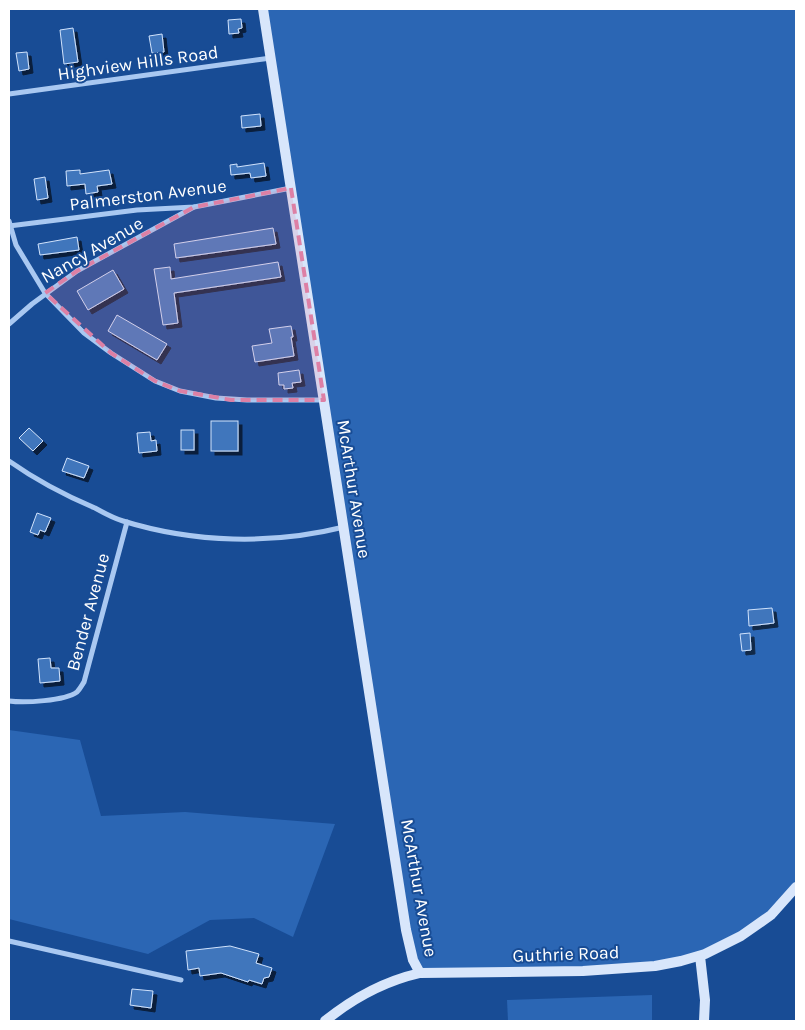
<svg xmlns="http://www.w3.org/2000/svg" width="805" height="1030" font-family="Karla,sans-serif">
  <defs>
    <filter id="shadow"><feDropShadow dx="4" dy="4" stdDeviation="0" flood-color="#0009"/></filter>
  </defs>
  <rect width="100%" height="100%" fill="#184c95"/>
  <g fill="#2b66b4">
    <polygon points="263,9 796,9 796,887 787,899 729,943 655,966 425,972 415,966"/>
    <polygon points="9,730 80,740 101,816 185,812 335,824 293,937 254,918 210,920 148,954 9,919"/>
    <polygon points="652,995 652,1021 508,1021 507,1000"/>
  </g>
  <g fill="#4176bc" stroke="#d1e3fc" filter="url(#shadow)">
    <polygon points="241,19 242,28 238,29 239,33 229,34 228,20"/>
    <polygon points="73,28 78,62 64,64 60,30"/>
    <polygon points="162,34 164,52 152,53 149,36"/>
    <polygon points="27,52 29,69 19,71 16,53"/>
    <polygon points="260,114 261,126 242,128 241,116"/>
    <polygon points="264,163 266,176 251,178 250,173 231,175 230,165 237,164 237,167"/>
    <polygon points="80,170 80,174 109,170 112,184 97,186 98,192 86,194 85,184 67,186 66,171"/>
    <polygon points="45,177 48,198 37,200 34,179"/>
    <polygon points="273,228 276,244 176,258 174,244"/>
    <polygon points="77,237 79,250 40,255 38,244"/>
    <polygon points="278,262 281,277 174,293 178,323 163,325 154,269 170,267 171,279"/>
    <polygon points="113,270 124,289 88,310 77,291"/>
    <polygon points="117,315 167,344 157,360 108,331"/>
    <polygon points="291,326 293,337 291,337 294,356 255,362 252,346 272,343 269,329"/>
    <polygon points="299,370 301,382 292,383 293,388 284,389 284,385 279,385 278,373"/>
    <rect x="211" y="421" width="27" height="30"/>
    <polygon points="29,428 43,441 33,451 19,438"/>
    <rect x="181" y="430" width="13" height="20"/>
    <polygon points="150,432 151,441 156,440 157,451 139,453 137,433"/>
    <polygon points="67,458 89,466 84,478 62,471"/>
    <polygon points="37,513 51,518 45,532 40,530 38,535 30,532"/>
    <polygon points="772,608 774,623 749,626 748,610"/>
    <polygon points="750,633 751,650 742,651 740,634"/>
    <polygon points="50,658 51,668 59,668 60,681 40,683 38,659"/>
    <polygon points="230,946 259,954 256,963 272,968 269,977 264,978 262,984 249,980 248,982 221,973 200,976 199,968 188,970 186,951"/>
    <polygon points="132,989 153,991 151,1008 130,1005"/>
  </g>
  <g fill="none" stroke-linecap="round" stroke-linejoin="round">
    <g stroke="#a9c8f1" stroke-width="5">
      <polyline points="9,94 271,58"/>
      <polyline points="9,221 16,245 45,293 84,333 111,353 155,381 180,391 216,398 247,400 324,400"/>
      <polyline points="9,226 137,210 194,207 291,188"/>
      <polyline points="9,324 32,304 77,271 194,207"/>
      <path d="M9 461C36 480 64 495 95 508 104 513 113 518 123 521 194 543 272 545 344 527"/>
      <path d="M9 701C24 703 65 701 77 692 80 689 82 685 84 682L127 522"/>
      <polyline points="9,941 181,980"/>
    </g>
    <g stroke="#d8e6fb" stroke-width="10">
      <polyline points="263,9 406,930 413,960 420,973"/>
      <polyline points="700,956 705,1000 704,1021"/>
      <path d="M325 1021C352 999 385 981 420 973L583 971 655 966 681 961 705 954 741 936 771 915 796 887"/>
    </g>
  </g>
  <path fill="#dd80a5" fill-opacity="0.2" stroke="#dd80a5" stroke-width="4" stroke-dasharray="10 6" stroke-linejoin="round" d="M291 188 324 400H231L180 391 155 381 111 353 45 293 77 271 194 207Z"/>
  <g text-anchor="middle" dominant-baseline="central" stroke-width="4" stroke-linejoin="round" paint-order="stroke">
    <g font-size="18" fill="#fff" stroke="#184c95">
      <text transform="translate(138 63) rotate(-8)">Highview Hills Road</text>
      <text transform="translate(148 195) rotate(-7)">Palmerston Avenue</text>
      <text transform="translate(92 250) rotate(-30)">Nancy Avenue</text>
      <text transform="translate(354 489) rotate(81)">McArthur Avenue</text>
      <text transform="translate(88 612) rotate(-75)">Bender Avenue</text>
      <text transform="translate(419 888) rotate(80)">McArthur Avenue</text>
      <text transform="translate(566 954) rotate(-2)">Guthrie Road</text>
    </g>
  </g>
  <rect width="805" height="1030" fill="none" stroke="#ffffff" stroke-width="20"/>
</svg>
